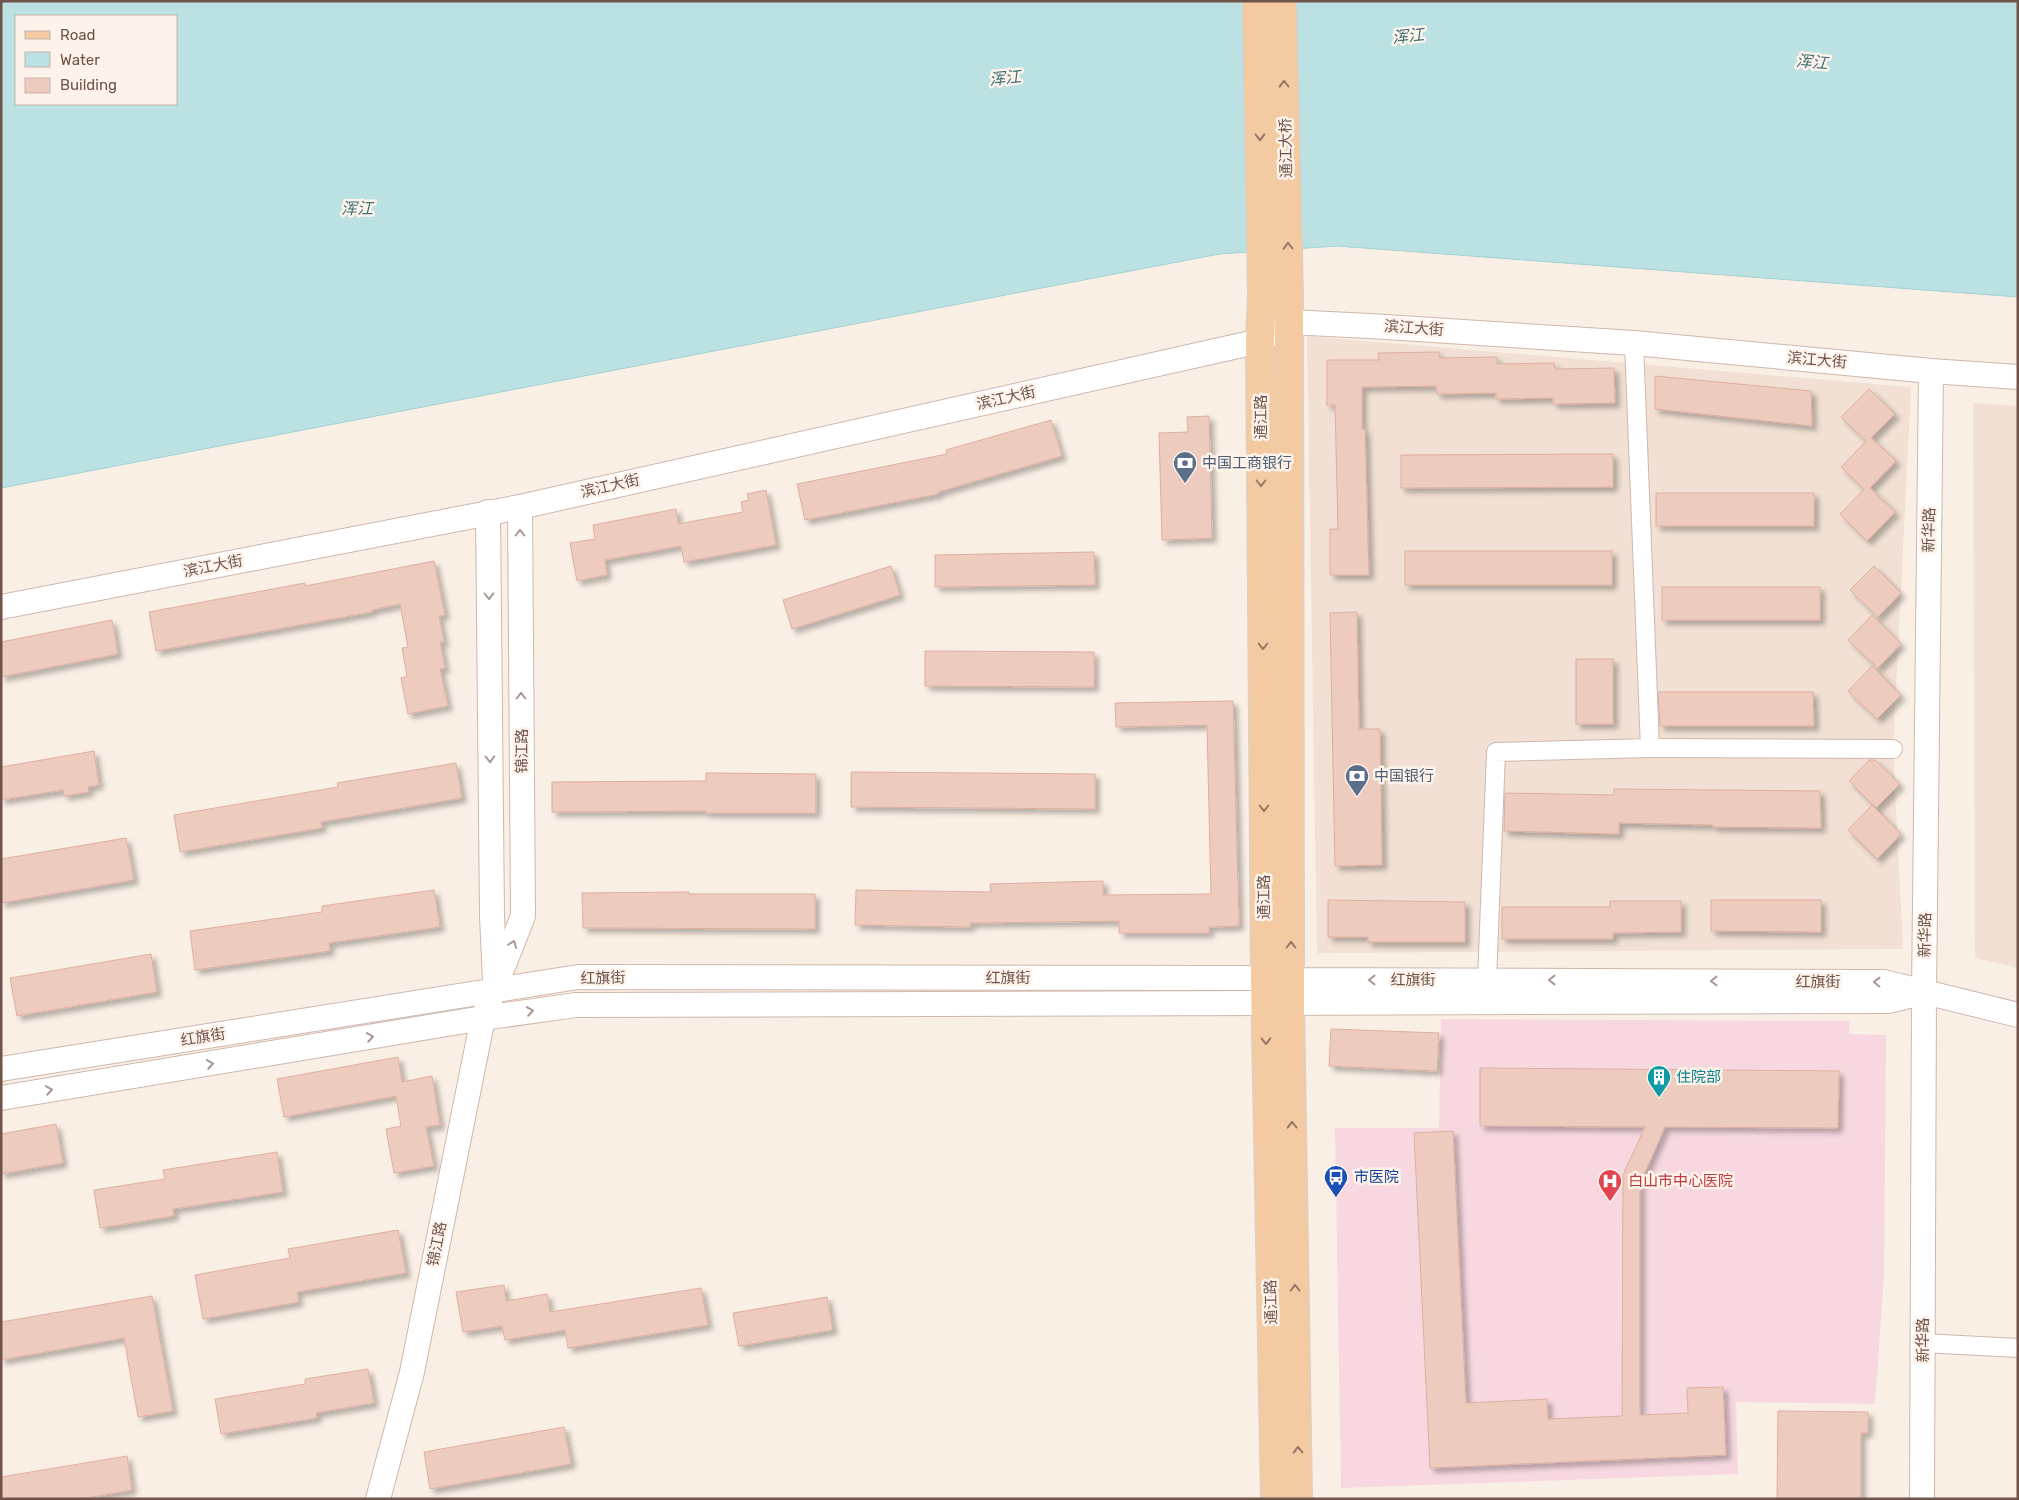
<svg xmlns="http://www.w3.org/2000/svg" width="2019" height="1500" font-family="Rubik,'Noto Sans SC',sans-serif">
  <defs>
    <filter id="shadow"><feDropShadow dx="4.5" dy="4.5" stdDeviation="2.5" flood-color="#0004"/></filter>
  </defs>
  <rect width="100%" height="100%" fill="#faefe4"/>
  <g fill="#f1e0d3">
    <polygon points="1307,336 1911,387 1893,749 1903,949 1317,953"/>
    <polygon points="1973,403 2018,406 2018,968 1975,958"/>
  </g>
  <polygon fill="#f7d8e0" points="1441,1019 1849,1021 1849,1034 1886,1035 1884,1276 1875,1404 1736,1402 1738,1474 1341,1488 1335,1128 1439,1128"/>
  <path fill="#bbe1e2" stroke="#a2d1d3" fill-rule="evenodd" d="M1 1H2018V297L1337 246 1219 254 1 488ZM16 16H176V104H16Z"/>
  <g fill="#edcbbe" stroke="#deafa0" filter="url(#shadow)">
    <polygon points="1439,352 1439,358 1497,357 1497,364 1554,363 1555,369 1614,368 1615,403 1553,404 1553,398 1496,399 1496,393 1437,394 1436,386 1362,387 1362,429 1365,429 1369,575 1330,575 1330,529 1338,529 1335,405 1327,405 1327,360 1379,360 1378,353"/>
    <polygon points="1655,376 1811,391 1812,426 1655,409"/>
    <polygon points="1869,389 1895,414 1871,438 1896,461 1870,488 1895,512 1867,541 1840,514 1864,489 1841,467 1866,441 1841,417"/>
    <polygon points="1209,416 1212,538 1162,540 1159,433 1188,432 1187,417"/>
    <polygon points="1051,420 1062,456 938,492 938,494 805,520 797,484 947,454 946,450"/>
    <polygon points="1613,454 1613,487 1401,488 1401,455"/>
    <polygon points="766,490 776,545 684,562 681,546 605,560 607,575 577,581 570,543 595,539 593,525 676,509 678,524 743,512 741,502 749,500 747,494"/>
    <rect x="1656" y="493" width="158" height="33"/>
    <rect x="1405" y="551" width="207" height="34"/>
    <polygon points="1094,552 1095,585 935,587 935,555"/>
    <polygon points="434,561 445,615 439,616 444,642 440,642 445,668 440,669 448,706 408,714 401,678 407,676 402,648 408,647 400,604 372,610 372,612 156,651 149,612 305,583 305,586"/>
    <polygon points="891,566 900,595 792,629 783,600"/>
    <polygon points="1874,566 1901,593 1878,617 1850,590"/>
    <rect x="1662" y="587" width="158" height="33"/>
    <polygon points="1357,612 1359,729 1380,729 1382,865 1335,866 1330,613"/>
    <polygon points="1872,615 1901,644 1878,668 1848,640"/>
    <polygon points="112,620 118,654 1,677 1,642"/>
    <polygon points="925,651 1094,652 1094,687 925,686"/>
    <rect x="1576" y="659" width="37" height="65"/>
    <polygon points="1872,666 1901,695 1877,719 1848,691"/>
    <polygon points="1658,692 1813,692 1814,726 1660,726"/>
    <polygon points="1233,701 1239,926 1209,927 1209,933 1119,933 1119,921 970,923 970,927 855,925 856,890 991,892 990,884 1103,881 1103,895 1211,894 1207,725 1116,727 1115,703"/>
    <polygon points="94,751 99,785 88,787 89,792 64,796 63,790 1,800 1,767"/>
    <polygon points="1869,760 1875,760 1900,784 1876,808 1849,781"/>
    <polygon points="456,763 462,798 321,822 322,828 180,852 174,815 338,787 337,783"/>
    <polygon points="851,772 1095,774 1095,809 851,807"/>
    <polygon points="706,773 816,774 816,813 706,813 706,811 552,812 552,782 706,781"/>
    <polygon points="1614,789 1820,791 1821,828 1713,827 1713,825 1619,823 1619,834 1504,831 1505,793 1614,795"/>
    <polygon points="1872,805 1901,834 1877,859 1848,830"/>
    <polygon points="126,838 134,880 1,903 1,859"/>
    <polygon points="434,890 440,927 329,943 330,951 195,970 190,931 322,912 322,906"/>
    <polygon points="689,892 689,894 815,894 815,929 583,928 582,893"/>
    <polygon points="1328,900 1465,902 1465,942 1368,942 1368,937 1328,937"/>
    <polygon points="1711,900 1821,900 1821,932 1711,931"/>
    <polygon points="1610,901 1681,901 1681,932 1613,933 1613,939 1502,939 1502,907 1610,907"/>
    <polygon points="151,954 157,992 17,1016 10,978"/>
    <polygon points="1331,1029 1439,1033 1437,1071 1329,1066"/>
    <polygon points="398,1057 402,1082 432,1076 440,1125 426,1127 434,1166 394,1173 386,1129 401,1126 396,1096 284,1117 277,1079"/>
    <polygon points="1480,1068 1839,1071 1838,1128 1665,1127 1640,1184 1640,1415 1688,1413 1687,1388 1723,1387 1726,1455 1430,1468 1414,1133 1453,1131 1466,1403 1547,1399 1548,1419 1622,1416 1623,1175 1645,1127 1480,1126"/>
    <polygon points="56,1124 63,1163 1,1174 1,1134"/>
    <polygon points="277,1152 283,1192 173,1209 174,1216 100,1228 94,1190 165,1179 163,1170"/>
    <polygon points="398,1230 406,1273 297,1292 299,1302 203,1319 195,1275 290,1258 288,1249"/>
    <polygon points="504,1285 506,1301 547,1294 550,1312 701,1288 708,1325 568,1348 565,1330 505,1340 502,1326 463,1332 456,1292"/>
    <polygon points="152,1296 173,1411 138,1417 124,1338 1,1360 1,1322"/>
    <polygon points="827,1297 833,1330 739,1346 733,1313"/>
    <polygon points="368,1369 374,1403 316,1413 317,1418 221,1434 215,1399 305,1384 305,1379"/>
    <polygon points="1778,1411 1868,1412 1868,1433 1861,1433 1861,1499 1777,1499"/>
    <polygon points="564,1427 571,1464 430,1489 424,1452"/>
    <polygon points="127,1456 132,1490 81,1499 1,1499 1,1477"/>
  </g>
  <g fill="none" stroke-linecap="round" stroke-linejoin="round">
    <g stroke="#cdb8af" stroke-width="20">
      <g id="street">
        <polyline points="1650,748 1893,749"/>
        <polyline points="1487,980 1496,752 1650,748 1634,343"/>
        <polyline points="1923,1343 2018,1348"/>
      </g>
    </g>
    <g stroke="#cfb7ac" stroke-width="26">
      <g id="secondary">
        <polyline points="488,512 492,916 495,980"/>
        <polyline points="1,607 520,507 1260,341 1288,322 1370,326 1634,343 1931,371 2018,377"/>
        <polyline points="1,1069 578,977 1265,978 1291,980 1884,982 2018,1015"/>
        <polyline points="1,1098 483,1018 576,1005 1888,1001 1921,993"/>
        <polyline points="378,1499 412,1372 483,1018 523,916 520,507"/>
        <polyline points="1922,1499 1924,993 1931,371"/>
      </g>
    </g>
    <g stroke="#d7cfcd" stroke-width="30">
      <g id="primary">
        <polyline points="1257,1 1262,295 1260,341 1265,978 1275,1499"/>
        <polyline points="1282,1 1289,295 1290,1003 1298,1499"/>
      </g>
    </g>
    <use href="#street" stroke="#fff" stroke-width="18"/>
    <use href="#secondary" stroke="#fff" stroke-width="24"/>
    <use href="#primary" stroke="#f3caa2" stroke-width="28"/>
  </g>
  <defs><path id="oneway-chevron" d="M-2-3.5L2.5 0L-2 3.5" fill="none" stroke-width="1.6" stroke-linecap="round" stroke-linejoin="round" transform="scale(1.25)"/></defs>
  <g stroke="#977766">
    <use href="#oneway-chevron" transform="translate(1284 84) rotate(-91)"/>
    <use href="#oneway-chevron" transform="translate(1260 137) rotate(89)"/>
    <use href="#oneway-chevron" transform="translate(1288 246) rotate(-91)"/>
    <use href="#oneway-chevron" transform="translate(1261 483) rotate(90)"/>
    <use href="#oneway-chevron" transform="translate(1263 646) rotate(90)"/>
    <use href="#oneway-chevron" transform="translate(1264 808) rotate(90)"/>
    <use href="#oneway-chevron" transform="translate(1291 945) rotate(-90)"/>
    <use href="#oneway-chevron" transform="translate(1266 1041) rotate(89)"/>
    <use href="#oneway-chevron" transform="translate(1292 1125) rotate(-91)"/>
    <use href="#oneway-chevron" transform="translate(1295 1288) rotate(-91)"/>
    <use href="#oneway-chevron" transform="translate(1298 1450) rotate(-91)"/>
  </g>
  <g stroke="#a99894">
    <use href="#oneway-chevron" transform="translate(520 533) rotate(-90)"/>
    <use href="#oneway-chevron" transform="translate(489 596) rotate(89)"/>
    <use href="#oneway-chevron" transform="translate(521 696) rotate(-90)"/>
    <use href="#oneway-chevron" transform="translate(490 759) rotate(89)"/>
    <use href="#oneway-chevron" transform="translate(513 944) rotate(-69)"/>
    <use href="#oneway-chevron" transform="translate(1372 980) rotate(180)"/>
    <use href="#oneway-chevron" transform="translate(1552 980) rotate(-180)"/>
    <use href="#oneway-chevron" transform="translate(1714 981) rotate(-180)"/>
    <use href="#oneway-chevron" transform="translate(1877 982) rotate(-179)"/>
    <use href="#oneway-chevron" transform="translate(530 1011) rotate(-8)"/>
    <use href="#oneway-chevron" transform="translate(370 1037) rotate(-9)"/>
    <use href="#oneway-chevron" transform="translate(210 1064) rotate(-9)"/>
    <use href="#oneway-chevron" transform="translate(49 1090) rotate(-9)"/>
  </g>
  <defs>
    <g id="bank-pin" transform="scale(1.25)"><path d="M0 17L-7.5 6A9.5 9.5 0 1 1 7.5 6Z" fill="#5c6f8a" stroke="#fdf3ea"/><path d="M-6-4H6V4H-6ZM0-2.3a2.3 2.3 0 1 0 0 4.6a2.3 2.3 0 1 0 0-4.6Z" fill="#fff"/></g>
    <g id="building-pin" transform="scale(1.25)"><path d="M0 17L-7.5 6A9.5 9.5 0 1 1 7.5 6Z" fill="#0f9aa8" stroke="#fdf3ea"/><path d="M-4-6H4V6H1V3H-1V6H-4ZM-2.5-4.3h1.7v1.8h-1.7ZM.8-4.3h1.7v1.8H.8ZM-2.5-1h1.7V.8h-1.7ZM.8-1h1.7V.8H.8Z" fill="#fff"/></g>
    <g id="bus-pin" transform="scale(1.25)"><path d="M0 17L-7.5 6A9.5 9.5 0 1 1 7.5 6Z" fill="#1a4fb4" stroke="#fdf3ea"/><path d="M-5-6H5V4H4V6H2V4H-2V6H-4V4H-5ZM-3.5-4V0h7V-4ZM-3.5 1.2v1.5H-2V1.2ZM2 1.2v1.5H3.5V1.2Z" fill="#fff"/></g>
    <g id="hospital-pin" transform="scale(1.25)"><path d="M0 17L-7.5 6A9.5 9.5 0 1 1 7.5 6Z" fill="#e0444e" stroke="#fdf3ea"/><path d="M-5-5h3v3.5h4V-5h3V5h-3V1.5h-4V5h-3Z" fill="#fff"/></g>
  </defs>
  <g fill-rule="evenodd">
    <use href="#bank-pin" x="1185" y="463"/>
    <use href="#bank-pin" x="1357" y="776"/>
    <use href="#building-pin" x="1659" y="1077"/>
    <use href="#bus-pin" x="1336" y="1177"/>
    <use href="#hospital-pin" x="1610" y="1181"/>
  </g>
  <g text-anchor="middle" dominant-baseline="central" stroke-width="5" stroke-linejoin="round" paint-order="stroke">
    <g font-size="15" fill="#70544c" stroke="#fdf3ea">
      <text transform="translate(1286 148) rotate(-91)">通江大桥</text>
      <text transform="translate(1414 328) rotate(4)">滨江大街</text>
      <text transform="translate(1817 360) rotate(5)">滨江大街</text>
      <text transform="translate(1006 398) rotate(-13)">滨江大街</text>
      <text transform="translate(1261 417) rotate(-90)">通江路</text>
      <text transform="translate(610 486) rotate(-13)">滨江大街</text>
      <text transform="translate(1929 530) rotate(-89)">新华路</text>
      <text transform="translate(213 566) rotate(-11)">滨江大街</text>
      <text transform="translate(522 751) rotate(-90)">锦江路</text>
      <text transform="translate(1264 897) rotate(-90)">通江路</text>
      <text transform="translate(1925 935) rotate(-89)">新华路</text>
      <text transform="translate(603 978) rotate(-1)">红旗街</text>
      <text x="1008" y="978">红旗街</text>
      <text x="1413" y="980">红旗街</text>
      <text x="1818" y="982">红旗街</text>
      <text transform="translate(203 1037) rotate(-9)">红旗街</text>
      <text transform="translate(437 1244) rotate(-79)">锦江路</text>
      <text transform="translate(1271 1302) rotate(-91)">通江路</text>
      <text transform="translate(1923 1340) rotate(-90)">新华路</text>
    </g>
    <g font-size="15" fill="#4e5e75" stroke="#fdf3ea" text-anchor="start">
      <text x="1202" y="463">中国工商银行</text>
      <text x="1374" y="776">中国银行</text>
    </g>
    <g font-size="15" fill="#0d838f" stroke="#fdf3ea" text-anchor="start">
      <text x="1676" y="1077">住院部</text>
    </g>
    <g font-size="15" fill="#164399" stroke="#fdf3ea" text-anchor="start">
      <text x="1354" y="1177">市医院</text>
    </g>
    <g font-size="15" fill="#be3a42" stroke="#fdf3ea" text-anchor="start">
      <text x="1628" y="1181">白山市中心医院</text>
    </g>
    <g font-size="16" font-style="italic" fill="#417275" stroke="#fdf3ea">
      <text transform="translate(1408 36) rotate(-6)">浑江</text>
      <text transform="translate(1812 62) rotate(5)">浑江</text>
      <text transform="translate(1005 78) rotate(-6)">浑江</text>
      <text x="357" y="208">浑江</text>
    </g>
  </g>
  <rect width="2019" height="1500" fill="none" stroke="#70544c" stroke-width="5"/>
  <rect x="15" y="15" width="162" height="90" fill="#fdf3ea" stroke="#c5b3ab"/>
  <rect x="25" y="31" width="25" height="8" fill="#f3caa2" stroke="#c5b3ab"/>
  <text x="60" y="40" font-size="15" fill="#70544c">Road</text>
  <rect x="25" y="52" width="25" height="15" fill="#bbe1e2" stroke="#c5b3ab"/>
  <text x="60" y="65" font-size="15" fill="#70544c">Water</text>
  <rect x="25" y="78" width="25" height="15" fill="#edcbbe" stroke="#c5b3ab"/>
  <text x="60" y="90" font-size="15" fill="#70544c">Building</text>
</svg>
